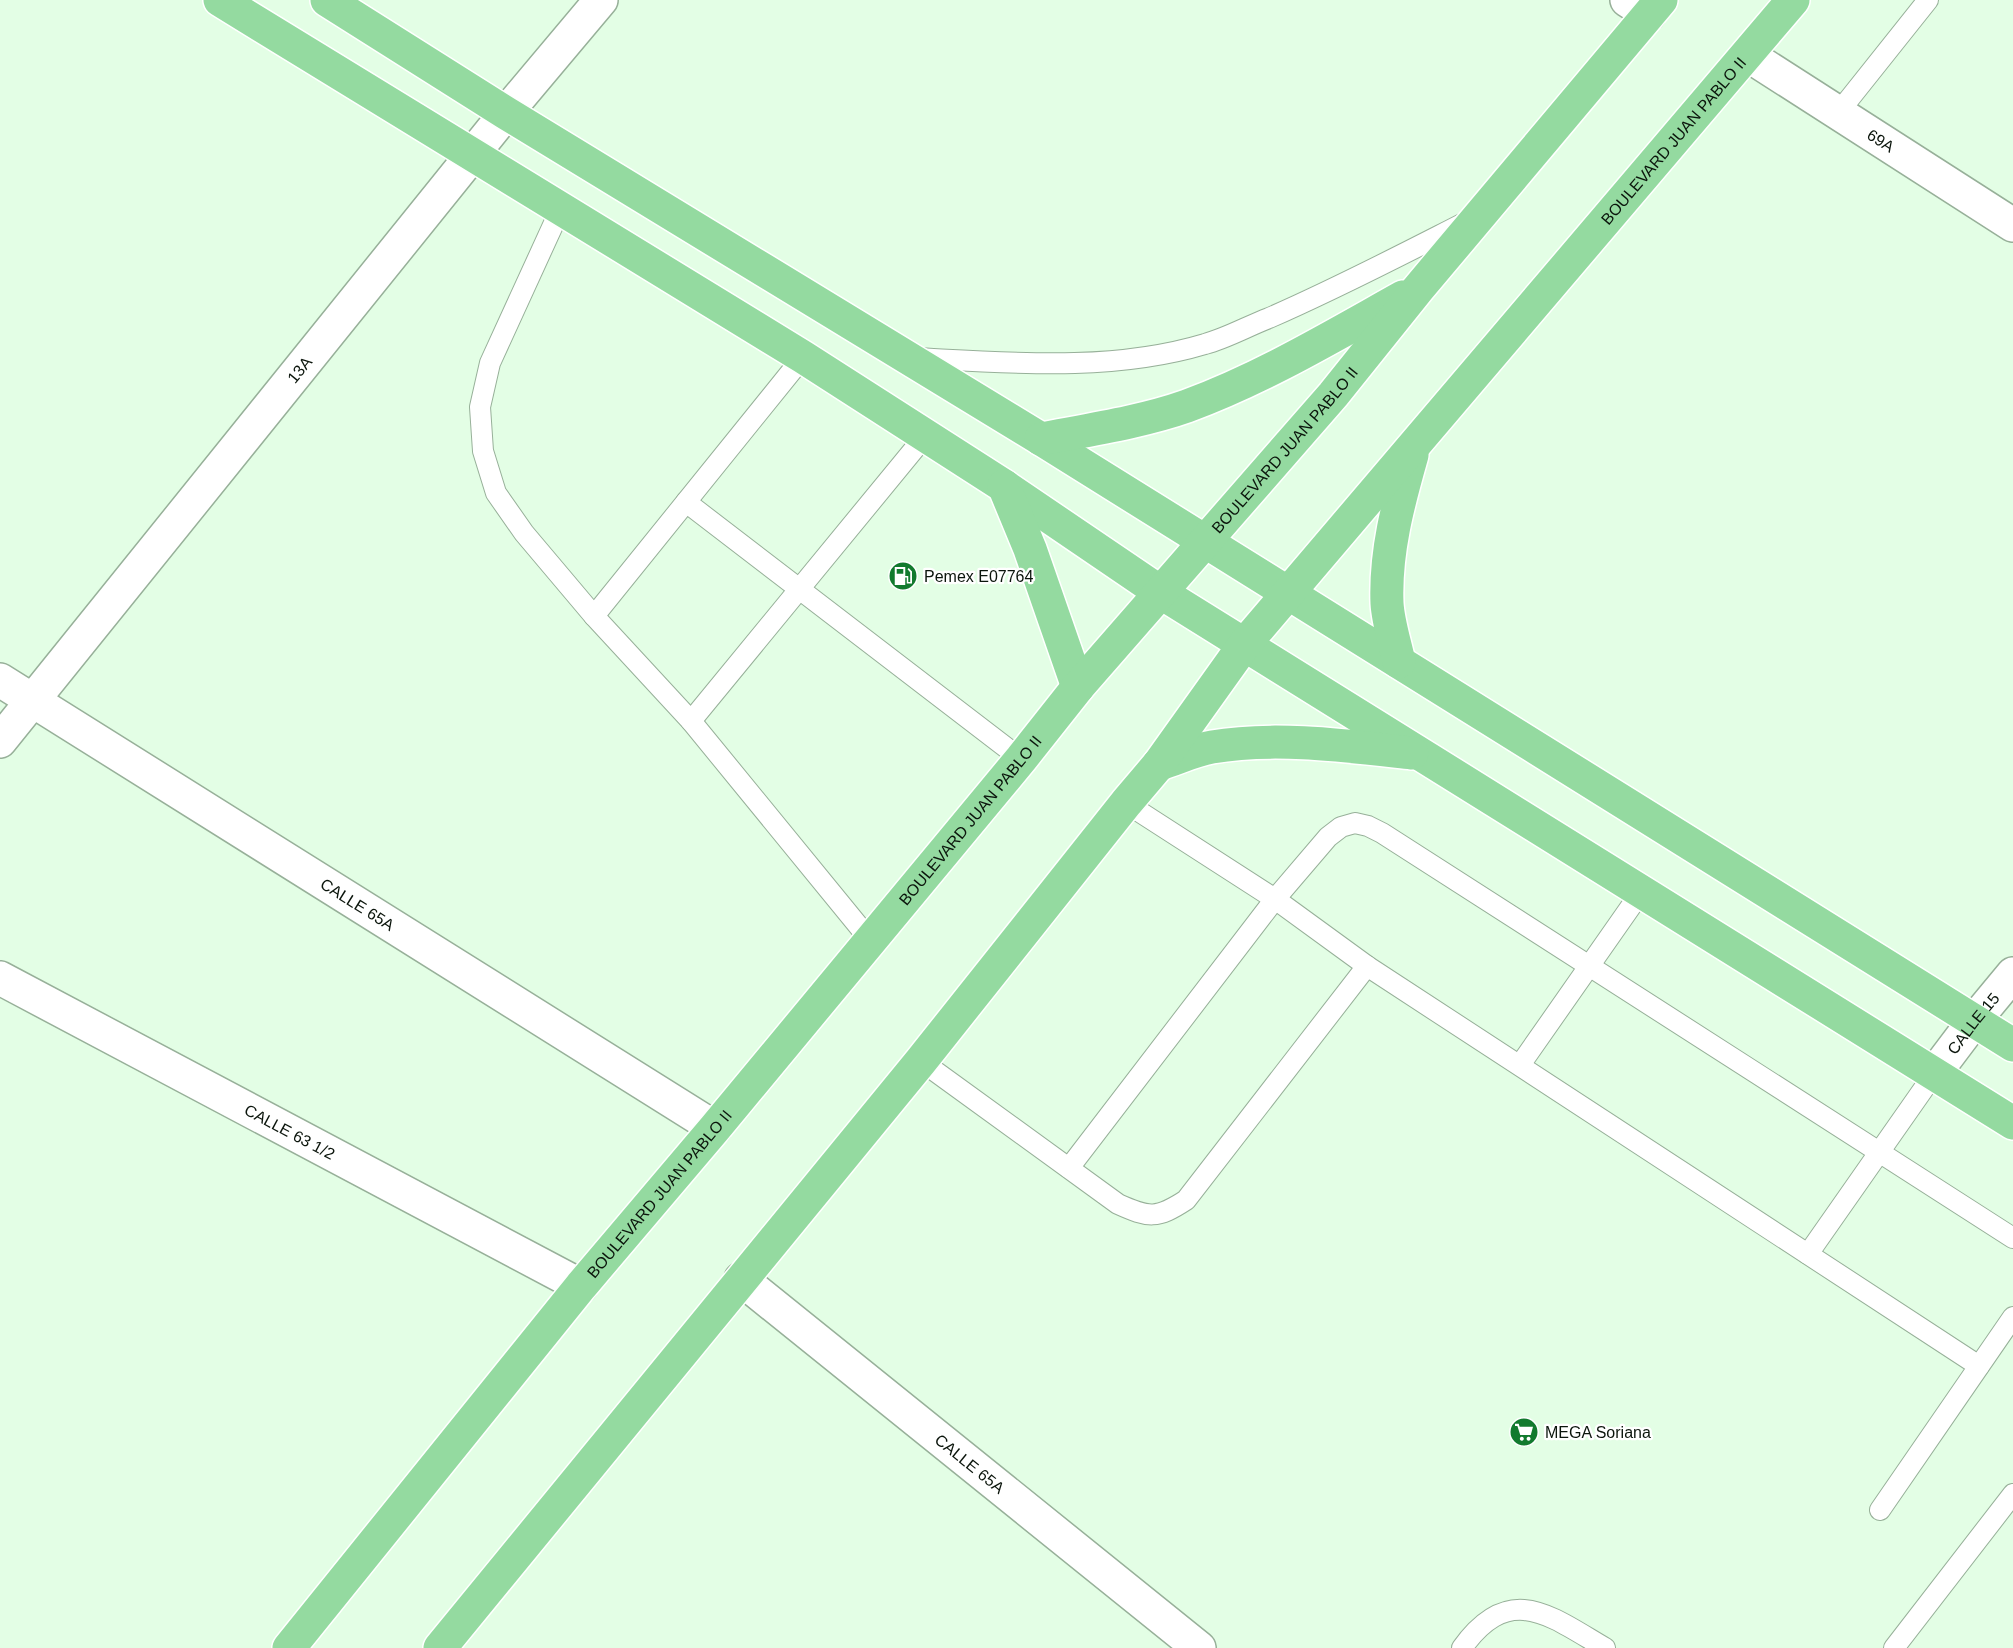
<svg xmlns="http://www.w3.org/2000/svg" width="2013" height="1648" font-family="Arial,sans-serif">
  <rect width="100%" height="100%" fill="#e3fee5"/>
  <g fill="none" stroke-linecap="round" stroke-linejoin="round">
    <g stroke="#97b099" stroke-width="22">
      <g id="lane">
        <polyline points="1838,113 1928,0"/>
        <polyline points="560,210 490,363 480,407 483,451 496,493 524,533 594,616 691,721 870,940"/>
        <path d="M915 358C1011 363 1112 372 1205 344 1227 338 1248 326 1269 318 1336 289 1401 255 1466 222"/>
        <polyline points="686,502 1021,759"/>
        <polyline points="594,616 803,357"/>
        <polyline points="691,721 925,436"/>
        <polyline points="1126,803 1275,899 1367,966 1979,1366"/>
        <path d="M921 1061 1118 1204C1149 1218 1157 1219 1186 1200L1367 966"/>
        <polyline points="1520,1065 1641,892"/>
        <polyline points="1069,1168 1275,899 1328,837 1341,827 1355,823 1368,826 1382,833 2013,1238"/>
        <polyline points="1808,1254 1934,1074"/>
        <polyline points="1880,1510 2013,1317"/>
        <path d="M1462 1648C1510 1581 1550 1616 1605 1648"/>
        <polyline points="1894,1648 2013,1494"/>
      </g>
    </g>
    <g stroke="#97b099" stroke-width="36">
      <g id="street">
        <polyline points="1627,0 1649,14"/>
        <path id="s1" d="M1748 55 2013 225"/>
        <path id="s2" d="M0 680 715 1128"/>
        <path id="s3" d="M0 741 506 113 601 0"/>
        <path id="s4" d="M0 978 581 1286"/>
        <path id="s5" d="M1934 1074 1974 1021 2013 974"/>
        <path id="s6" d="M741 1279 1199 1648"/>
      </g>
    </g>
    <g stroke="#fff" stroke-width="36">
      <g id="primary">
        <polyline points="220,0 803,357 1004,486 1160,592 2013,1123"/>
        <polyline points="327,0 506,113 1041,439 2013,1045"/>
        <path d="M1041 439C1088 430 1142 422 1187 406 1263 378 1333 336 1403 297"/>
        <polyline points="1004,486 1030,549 1078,687"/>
        <path d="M1399 662C1395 643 1388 622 1387 603 1385 552 1398 504 1412 455"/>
        <path d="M1159 764C1176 759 1194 750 1212 747 1274 736 1349 746 1412 753"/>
        <path id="s7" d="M289 1648 581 1286 715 1128 1021 759 1078 687 1333 395 1418 289 1661 0"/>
        <path id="s8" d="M440 1648 921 1061 1126 803 1159 764 1244 645 1793 0"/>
      </g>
    </g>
    <use href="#lane" stroke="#fff" stroke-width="20"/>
    <use href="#street" stroke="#fff" stroke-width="33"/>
    <use href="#primary" stroke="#94daa0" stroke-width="33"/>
  </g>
  <defs>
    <g id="fuel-disc" transform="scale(1.5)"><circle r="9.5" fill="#127a2e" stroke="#fff"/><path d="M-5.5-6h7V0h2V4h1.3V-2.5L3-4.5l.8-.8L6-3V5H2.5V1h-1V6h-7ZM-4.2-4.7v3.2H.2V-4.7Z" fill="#fff"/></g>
    <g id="supermarket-disc" transform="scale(1.5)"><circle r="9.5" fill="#127a2e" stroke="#fff"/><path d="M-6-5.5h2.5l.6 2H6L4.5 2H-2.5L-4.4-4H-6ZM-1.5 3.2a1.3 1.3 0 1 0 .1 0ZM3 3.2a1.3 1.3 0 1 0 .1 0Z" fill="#fff"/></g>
  </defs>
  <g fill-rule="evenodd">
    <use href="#fuel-disc" x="903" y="576"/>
    <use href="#supermarket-disc" x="1524" y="1432"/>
  </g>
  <g text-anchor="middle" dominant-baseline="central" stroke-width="4.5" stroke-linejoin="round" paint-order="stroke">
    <g font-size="16" fill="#0b150c" stroke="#fff">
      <text stroke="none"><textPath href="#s1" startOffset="158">69A</textPath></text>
      <text stroke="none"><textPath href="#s8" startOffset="1948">BOULEVARD JUAN PABLO II</textPath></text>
      <text stroke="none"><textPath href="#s3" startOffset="477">13A</textPath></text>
      <text stroke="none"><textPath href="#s7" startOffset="1558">BOULEVARD JUAN PABLO II</textPath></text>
      <text stroke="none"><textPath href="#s7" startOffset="1072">BOULEVARD JUAN PABLO II</textPath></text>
      <text stroke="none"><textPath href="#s2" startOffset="422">CALLE 65A</textPath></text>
      <text stroke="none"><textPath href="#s5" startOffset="64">CALLE 15</textPath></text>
      <text stroke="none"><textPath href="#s4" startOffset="328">CALLE 63 1/2</textPath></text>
      <text stroke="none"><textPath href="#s7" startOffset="586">BOULEVARD JUAN PABLO II</textPath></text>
      <text stroke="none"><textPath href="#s6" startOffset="294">CALLE 65A</textPath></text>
    </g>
    <g font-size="16" fill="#0b150c" stroke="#fff" text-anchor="start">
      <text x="924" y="576">Pemex E07764</text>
      <text x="1545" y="1432">MEGA Soriana</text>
    </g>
  </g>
</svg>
